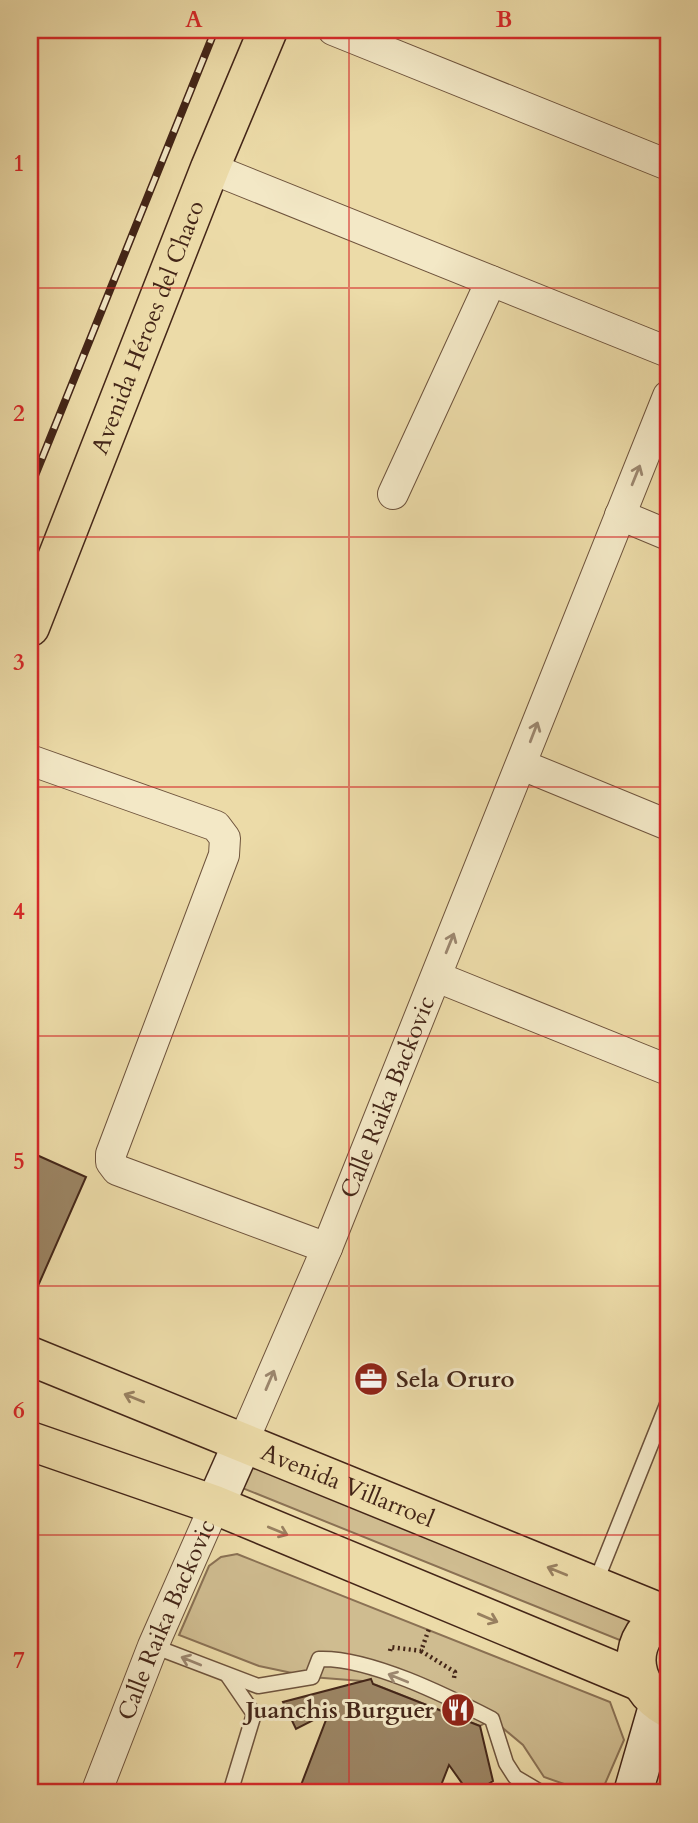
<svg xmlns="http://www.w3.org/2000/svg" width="698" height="1823" font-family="Cardo,serif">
  <rect width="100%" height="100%" fill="#ecdba8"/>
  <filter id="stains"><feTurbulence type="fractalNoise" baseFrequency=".00286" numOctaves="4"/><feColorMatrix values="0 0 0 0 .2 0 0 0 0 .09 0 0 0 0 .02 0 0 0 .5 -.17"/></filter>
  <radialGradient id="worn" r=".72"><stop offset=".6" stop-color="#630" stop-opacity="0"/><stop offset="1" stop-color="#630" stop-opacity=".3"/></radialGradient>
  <g fill="#cfbc90" stroke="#8a7154" stroke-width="2">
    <polygon points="231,1452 632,1614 622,1641 220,1479"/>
    <polygon points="237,1554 610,1702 624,1740 601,1793 590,1793 544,1777 523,1745 492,1719 480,1726 376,1685 362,1681 311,1677 259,1666 179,1635 209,1566 221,1557"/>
  </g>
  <g fill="#9b8463" stroke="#442618" stroke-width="2">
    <polygon points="30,1152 86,1177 30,1304"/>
    <polygon points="371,1679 373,1684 480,1726 493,1781 474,1793 469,1793 449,1765 438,1793 298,1793 329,1712 296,1729 283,1702"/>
  </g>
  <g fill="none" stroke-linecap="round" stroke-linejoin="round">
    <g stroke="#6e533c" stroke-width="17">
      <g id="lane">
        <polyline points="595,1584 668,1402"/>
        <path d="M153 1646 258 1686 312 1677 319 1659C369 1657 447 1696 492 1719L506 1763 515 1777 542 1793"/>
        <polyline points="228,1676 254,1714 230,1793"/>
      </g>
    </g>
    <g stroke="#6e533c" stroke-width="32">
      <g id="street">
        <polyline points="333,30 668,165"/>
        <polyline points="210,168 668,352"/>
        <polyline points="393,494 491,281"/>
        <polyline points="620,515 668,535"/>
        <polyline points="30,760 216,826 225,838 224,855 111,1154 111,1162 117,1170 327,1248"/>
        <polyline points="522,765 668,825"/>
        <polyline points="437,977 668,1070"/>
        <path id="s1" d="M243 1442 327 1248 668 396"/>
        <path id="s2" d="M96 1793 153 1646 215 1505"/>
      </g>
    </g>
    <g stroke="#442618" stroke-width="41">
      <g id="secondary">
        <polyline points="215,1505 243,1442"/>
        <polyline points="633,1793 659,1703"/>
      </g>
    </g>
    <g stroke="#442618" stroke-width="41">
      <g id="primary">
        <path id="s3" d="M30 627 210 168 268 30"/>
        <path id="s4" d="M30 1356 666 1615"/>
        <polyline points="30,1441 215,1505 641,1682"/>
        <path d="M668 1614C625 1635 627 1686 668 1708"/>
      </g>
    </g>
    <g stroke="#442618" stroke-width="4.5" stroke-dasharray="2 3.5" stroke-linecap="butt">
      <polyline points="390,1651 391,1647 421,1651 429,1629"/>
      <polyline points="421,1651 455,1672 454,1678"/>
    </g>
    <use href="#lane" stroke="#f3e8c6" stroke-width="14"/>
    <use href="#street" stroke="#f3e8c6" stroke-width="30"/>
    <use href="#secondary" stroke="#f3e8c6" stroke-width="38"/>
    <use href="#primary" stroke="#ecdba8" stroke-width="38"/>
    <g stroke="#442618" stroke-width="8">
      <polyline id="rail" points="30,488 215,30"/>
    </g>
    <use href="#rail" stroke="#f3e8c6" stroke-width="5" stroke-dasharray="16" stroke-linecap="butt"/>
  </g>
  <defs><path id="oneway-shaft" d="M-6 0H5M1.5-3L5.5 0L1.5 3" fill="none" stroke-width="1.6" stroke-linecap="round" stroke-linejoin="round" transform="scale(1.75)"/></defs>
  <g stroke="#9c876f">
    <use href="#oneway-shaft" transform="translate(636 475) rotate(-68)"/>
    <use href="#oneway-shaft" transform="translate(534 732) rotate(-69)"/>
    <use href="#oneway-shaft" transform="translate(450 943) rotate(-68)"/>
    <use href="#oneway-shaft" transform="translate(270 1380) rotate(-67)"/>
    <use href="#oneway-shaft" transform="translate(191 1661) rotate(-158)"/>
    <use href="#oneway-shaft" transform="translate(398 1678) rotate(-158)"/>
  </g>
  <g stroke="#988060">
    <use href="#oneway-shaft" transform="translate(134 1398) rotate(-158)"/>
    <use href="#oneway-shaft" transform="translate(278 1531) rotate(22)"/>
    <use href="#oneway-shaft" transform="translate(557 1571) rotate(-158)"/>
    <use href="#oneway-shaft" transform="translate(488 1618) rotate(23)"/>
  </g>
  <path fill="none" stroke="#d62828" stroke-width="2" stroke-opacity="0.55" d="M349 30V1793M30 288H668M30 537H668M30 787H668M30 1036H668M30 1286H668M30 1535H668"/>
  <defs>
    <g id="office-disc" transform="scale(1.75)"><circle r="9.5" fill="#8f2418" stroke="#f3e8c6"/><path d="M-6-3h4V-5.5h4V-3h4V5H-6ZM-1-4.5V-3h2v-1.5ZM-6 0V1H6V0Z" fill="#fff"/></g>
    <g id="restaurant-disc" transform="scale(1.75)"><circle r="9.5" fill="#8f2418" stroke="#f3e8c6"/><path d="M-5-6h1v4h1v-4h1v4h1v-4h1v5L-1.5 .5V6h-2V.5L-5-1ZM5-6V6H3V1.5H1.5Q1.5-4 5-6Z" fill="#fff"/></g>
  </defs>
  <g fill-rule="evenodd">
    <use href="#office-disc" x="371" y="1379"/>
    <use href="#restaurant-disc" x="458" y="1710"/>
  </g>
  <g text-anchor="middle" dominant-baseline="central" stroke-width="6" stroke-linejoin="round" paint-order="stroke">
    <g font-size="24" fill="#442618" stroke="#f3e8c6">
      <text stroke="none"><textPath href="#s3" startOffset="322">Avenida Héroes del Chaco</textPath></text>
      <text stroke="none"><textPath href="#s1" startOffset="374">Calle Raika Backovic</textPath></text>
      <text stroke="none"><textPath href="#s4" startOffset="343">Avenida Villarroel</textPath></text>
      <text stroke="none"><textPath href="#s2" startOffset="187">Calle Raika Backovic</textPath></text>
    </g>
    <g font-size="24" font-weight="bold" fill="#442618" stroke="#f3e8c6" text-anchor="start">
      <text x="396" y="1379">Sela Oruro</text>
      <text x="434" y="1710" text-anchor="end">Juanchis Burguer</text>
    </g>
  </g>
  <rect width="698" height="1823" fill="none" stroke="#ecdba8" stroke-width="77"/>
  <rect x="38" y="38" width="622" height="1746" fill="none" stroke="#d62828" stroke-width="2.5"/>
  <g font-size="23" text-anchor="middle" font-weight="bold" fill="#d62828">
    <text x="194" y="27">A</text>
    <text x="504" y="27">B</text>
    <text x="19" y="171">1</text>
    <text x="19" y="421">2</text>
    <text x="19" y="670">3</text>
    <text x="19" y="919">4</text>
    <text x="19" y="1169">5</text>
    <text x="19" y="1418">6</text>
    <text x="19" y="1668">7</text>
  </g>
  <rect width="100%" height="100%" filter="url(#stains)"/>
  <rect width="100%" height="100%" fill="url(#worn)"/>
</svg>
